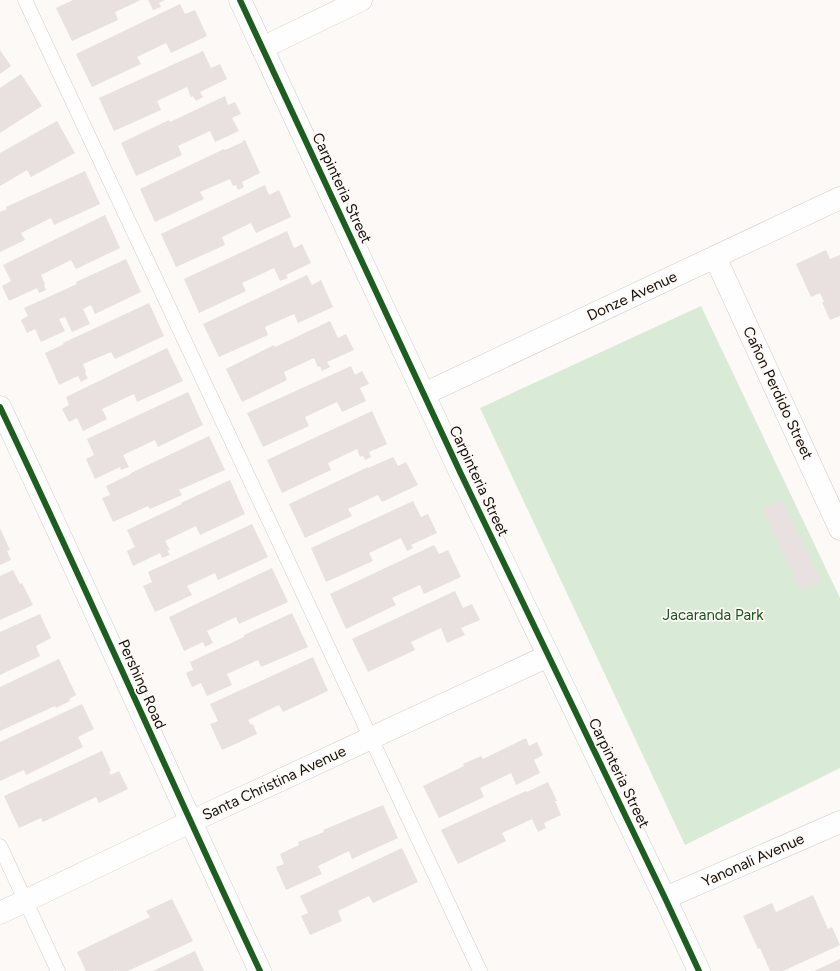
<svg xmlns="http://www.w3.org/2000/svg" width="840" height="971" font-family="Figtree,sans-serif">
  <rect width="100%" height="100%" fill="#fcf9f7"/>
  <polygon fill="#d9ebd6" points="701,306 840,598 840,768 685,845 480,408"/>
  <g fill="#e8e1df">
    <polygon points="73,0 141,0 115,12 118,20 72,41 56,8"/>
    <polygon points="148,0 165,0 159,3 161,7 153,10"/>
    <polygon points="180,4 185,14 195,10 207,36 171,53 166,43 137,57 141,64 92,87 76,54"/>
    <polygon points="0,50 11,66 0,74"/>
    <polygon points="203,51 211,68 220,64 227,79 200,92 203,97 196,101 193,96 191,97 187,87 157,101 161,110 114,131 99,98"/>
    <polygon points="21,74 42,106 0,133 0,88"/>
    <polygon points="225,96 228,105 235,102 241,114 232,118 239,131 215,142 210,131 178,146 182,155 136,176 121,143 169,120 170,122"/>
    <polygon points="57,121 75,153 31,177 27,170 0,186 0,153"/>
    <polygon points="245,140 260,173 242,182 244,187 238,190 236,185 233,186 230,179 200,192 204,199 155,222 140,189 224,149 225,150 243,142 242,141"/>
    <polygon points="85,171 100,204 54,225 51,218 21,233 25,240 0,252 0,212 7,209 6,207"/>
    <polygon points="265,185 269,195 279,190 291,217 256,233 251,223 222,237 225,245 176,267 161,234"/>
    <polygon points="105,215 120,248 76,269 71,260 41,275 45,284 44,285 46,290 39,293 37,288 9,301 2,286 11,281 3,265"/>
    <polygon points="287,231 294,248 302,244 311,263 286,275 288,278 280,281 274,268 242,283 246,291 199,313 184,279"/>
    <polygon points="826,250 830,259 840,255 840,316 830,320 822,302 824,302 820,293 811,297 796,264"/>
    <polygon points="126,259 141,292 95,314 91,305 83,309 90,324 72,332 65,317 59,319 65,331 41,342 35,329 27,333 21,320 28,316 24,308 77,284 76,282"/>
    <polygon points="307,275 312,285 321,280 333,307 298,323 294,314 265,327 268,335 219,357 203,324"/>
    <polygon points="149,303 164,336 115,359 111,352 83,364 86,372 85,373 88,378 81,382 78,376 59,385 45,353 64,344 63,343"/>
    <polygon points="330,321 338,338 346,334 354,350 327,362 330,367 322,371 320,366 318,367 314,358 284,372 287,380 242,402 226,369 274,345 275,347"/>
    <polygon points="167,348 183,381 137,402 134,394 102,409 107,419 83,431 77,418 69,422 62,409 69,405 66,397"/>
    <polygon points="351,366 355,375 362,371 369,384 360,388 366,401 342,412 337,402 305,417 309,426 263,447 247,413"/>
    <polygon points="188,392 203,425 158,447 155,440 123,455 129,467 121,470 120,467 95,479 86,459 94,455 87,439"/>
    <polygon points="372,411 387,444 369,452 371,457 365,460 363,456 360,457 357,449 328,463 331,470 282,493 267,460"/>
    <polygon points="209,436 225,470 179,490 182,495 150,509 148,506 113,522 102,498 110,495 106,486 131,474 131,473"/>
    <polygon points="393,457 398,466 406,462 418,485 382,502 378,495 348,509 352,516 305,538 289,504 368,467 368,468"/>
    <polygon points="230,480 245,514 200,535 196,526 165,541 170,550 167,550 170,555 162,558 160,553 133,566 127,551 135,547 127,530 182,504 181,503"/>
    <polygon points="782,500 821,582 801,591 763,509"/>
    <polygon points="413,501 421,517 428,514 437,533 411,545 413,548 407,551 401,538 369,553 373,561 326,582 311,548"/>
    <polygon points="252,524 268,557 218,580 215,573 187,586 192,595 155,612 143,586 152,582 148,572"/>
    <polygon points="0,528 10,550 7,551 11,560 0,565"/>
    <polygon points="434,545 439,554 448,550 461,577 424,594 420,585 392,598 396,605 346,629 330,594"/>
    <polygon points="272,568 288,602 239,624 236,617 207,631 213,643 205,647 203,642 184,651 169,617"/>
    <polygon points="13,570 20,584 22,583 33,605 0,620 0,576"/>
    <polygon points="455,591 463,608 472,604 480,620 461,628 465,635 447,643 441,628 411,642 415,650 368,672 352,639"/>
    <polygon points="292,613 308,647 261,667 258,660 227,674 232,685 207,696 201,683 192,687 186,673 193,670 190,662 244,637 244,635"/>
    <polygon points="40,614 51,638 36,646 40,656 0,675 0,632"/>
    <polygon points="313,657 328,691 283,712 279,705 248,720 251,725 253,724 257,734 222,750 210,724 218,721 210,704"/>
    <polygon points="59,659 76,695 69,699 70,701 56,708 55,706 0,731 0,687"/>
    <polygon points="82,704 94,729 78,737 83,747 26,775 24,770 0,781 0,742"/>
    <polygon points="526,738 529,746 537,742 543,755 534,760 540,773 516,785 511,773 480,788 484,797 439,818 423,786 464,766 463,764 481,756 483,759"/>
    <polygon points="102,751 111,771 109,771 111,775 119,771 128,789 99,803 96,797 43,822 41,818 19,828 4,796"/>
    <polygon points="548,782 557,801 555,801 561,815 544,823 546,828 538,832 532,819 502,833 506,841 458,864 441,830 526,791 527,792"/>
    <polygon points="383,805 398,838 352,859 349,851 318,866 322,874 286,890 276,867 284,864 280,854 299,845 298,842 324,832 323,830"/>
    <polygon points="402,848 418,882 373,903 369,896 338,911 342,921 310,935 301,916 308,913 300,896"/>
    <polygon points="813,895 828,929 832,927 840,945 783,971 770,971 760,948 758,949 743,916 772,903 776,912"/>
    <polygon points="172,899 193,941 128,971 118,971 118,970 116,971 86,971 77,952 150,917 146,911"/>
    <polygon points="195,951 204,971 153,971"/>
    <polygon points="840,959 840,971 814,971"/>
  </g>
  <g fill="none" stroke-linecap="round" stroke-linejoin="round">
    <g stroke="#d1ccc8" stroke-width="15">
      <g id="service">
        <polyline points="25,0 480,971"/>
        <polyline points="0,846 58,971"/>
      </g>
    </g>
    <g stroke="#d1ccc8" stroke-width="23">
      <g id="minor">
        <polyline points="240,0 461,474 665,898 699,971"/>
        <polyline points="262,48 361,0"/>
        <polyline points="715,257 840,529"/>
        <polyline points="424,394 840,198"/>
        <path d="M0 407C89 594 172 784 260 971"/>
        <polyline points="665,898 840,822"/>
        <polyline points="0,913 190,822 548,656"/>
      </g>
    </g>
    <use href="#service" stroke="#fffefe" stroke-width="14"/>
    <use href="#minor" stroke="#fffefe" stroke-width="22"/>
    <g stroke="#fdf9f6" stroke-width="8">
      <g id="cycleway">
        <polyline points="240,0 461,474 665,898 699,971"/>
        <path d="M0 407C89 594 172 784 260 971"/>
      </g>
    </g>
    <use href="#cycleway" stroke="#1b5e20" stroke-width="6"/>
  </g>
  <g text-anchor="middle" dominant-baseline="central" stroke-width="3.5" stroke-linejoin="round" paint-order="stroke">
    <g font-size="15" fill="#17100a" stroke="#fdf9f6">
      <text transform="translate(342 188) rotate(65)">Carpinteria Street</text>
      <text transform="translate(632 296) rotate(-25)">Donze Avenue</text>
      <text transform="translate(778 393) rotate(65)">Cañon Perdido Street</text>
      <text transform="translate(479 481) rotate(65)">Carpinteria Street</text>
      <text transform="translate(142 684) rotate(66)">Pershing Road</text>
      <text transform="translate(619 773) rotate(64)">Carpinteria Street</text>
      <text transform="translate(274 783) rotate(-25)">Santa Christina Avenue</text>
      <text transform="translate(753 860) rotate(-24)">Yanonali Avenue</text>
    </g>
    <g font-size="15" fill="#1b551e" stroke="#fdf9f6">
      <text x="713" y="615">Jacaranda Park</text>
    </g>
  </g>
</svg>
